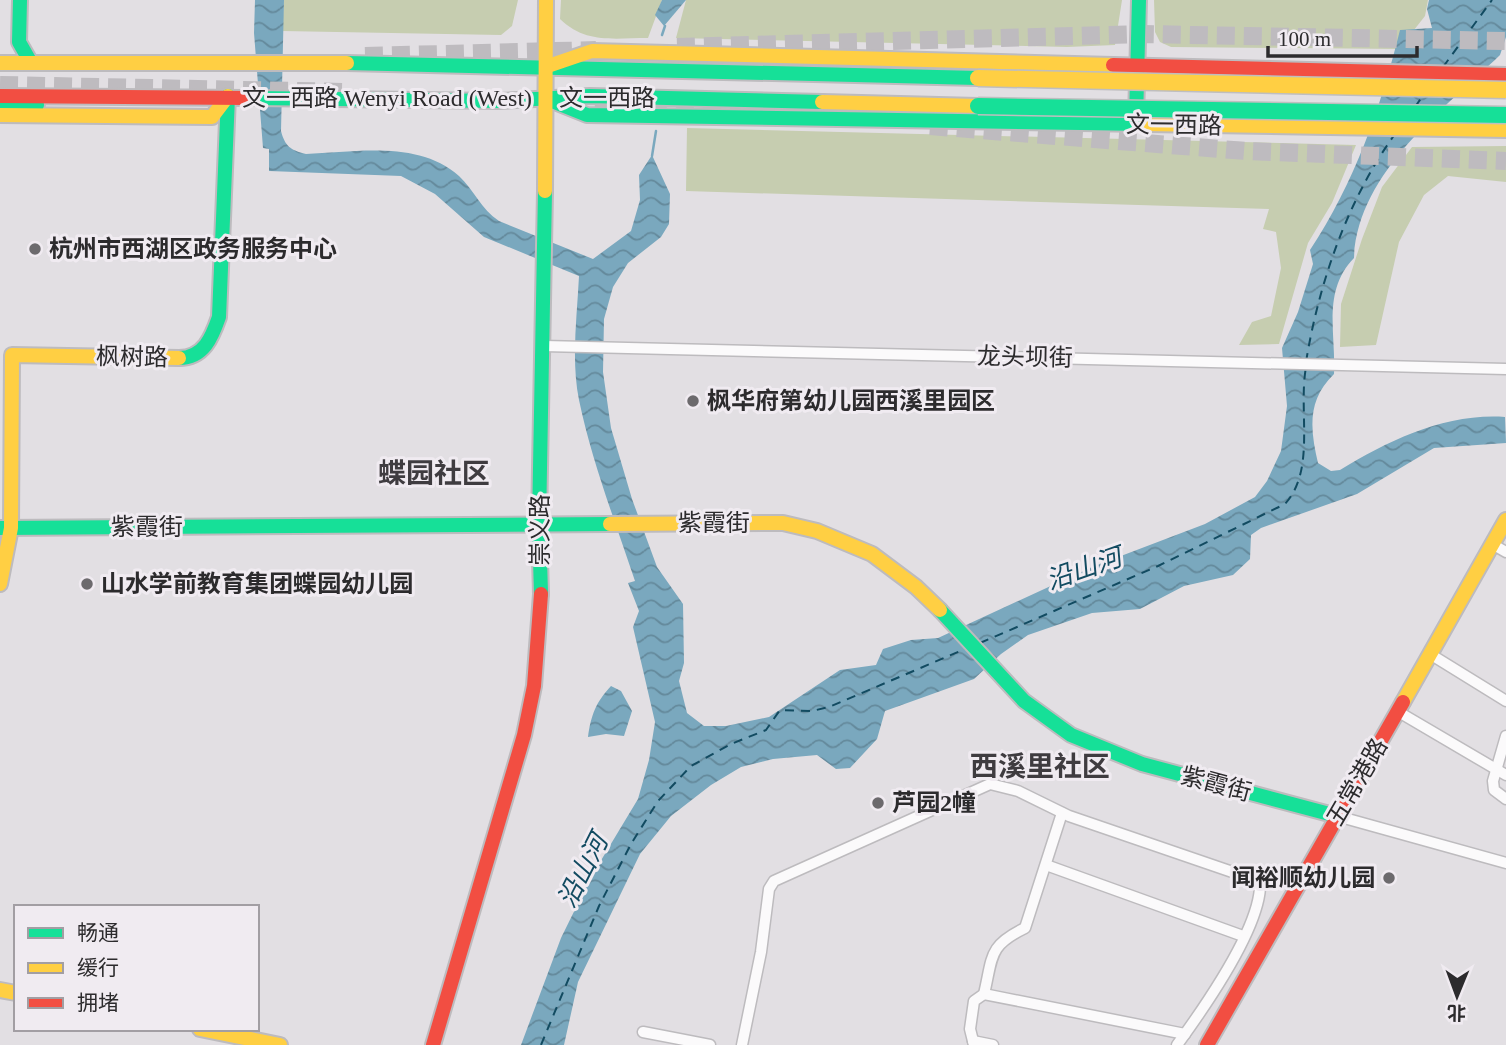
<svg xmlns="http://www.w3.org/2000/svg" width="1506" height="1045" font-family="'Times New Roman','Noto Sans SC',serif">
  <defs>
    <pattern id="water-waves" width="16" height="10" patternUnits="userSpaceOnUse" patternTransform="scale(1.75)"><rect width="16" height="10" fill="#7aa8be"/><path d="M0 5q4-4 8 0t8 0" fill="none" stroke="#64899b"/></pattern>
  </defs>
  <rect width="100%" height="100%" fill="#e2dfe3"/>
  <g fill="#c6cdb0">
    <polygon points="284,0 518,0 512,26 501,35 282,31"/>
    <path d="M561 0H662L648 38C613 38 586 44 560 19Z"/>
    <polygon points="686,0 1122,0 1115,45 1067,47 676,38"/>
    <polygon points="1154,0 1428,0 1425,16 1399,49 1171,47 1160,42 1155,32"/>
    <polygon points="687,128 1356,145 1332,203 1308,243 1279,344 1239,345 1252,322 1271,316 1281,268 1276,232 1263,229 1269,209 686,191"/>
    <polygon points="1506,146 1506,182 1448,176 1424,195 1399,242 1376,345 1340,347 1341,304 1362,239 1382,187 1412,147"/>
  </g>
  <g fill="url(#water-waves)">
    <path d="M255 0H284L281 131C285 146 290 150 306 154 355 152 419 140 459 176 474 190 481 209 499 221L593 259 631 231 640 200 639 175 652 155 670 194 669 224 661 237 628 263 613 287 604 319 603 372 611 428 632 499 657 567 683 604 684 663 679 681 687 713 704 726H726L769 717 840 670 876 665 883 649 911 640 938 638 1092 567 1205 524 1255 497 1267 481 1281 451 1287 406 1282 348 1298 312 1313 264 1310 250C1354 184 1381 107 1400 30L1432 28 1427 9 1429 0H1506V37L1500 55C1443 110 1358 172 1354 258 1322 291 1336 333 1334 374 1307 400 1310 429 1318 463L1331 471 1340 470C1390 440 1445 413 1505 417L1506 443 1434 448 1357 494 1261 528 1251 535 1250 559 1233 575 1184 586 1140 609 1092 613 1028 635 1001 654 974 679 885 711 877 739 850 768 836 769 817 755 773 759 741 767 711 785 671 816 640 854 578 982 564 1045H521L561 938 591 877 638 799 649 760 655 722 633 627 639 611 628 583 635 581C615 521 592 462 579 400 571 360 577 317 579 276L484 237 435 194 401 176 269 171V149L263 148 254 33Z"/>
    <polygon points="662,0 686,0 664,26 655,15"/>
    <path d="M611 686 621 691 632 711 624 736 606 734 588 737C591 715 596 702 611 686Z"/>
  </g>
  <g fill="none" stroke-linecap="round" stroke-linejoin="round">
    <g stroke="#7aa8be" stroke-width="2.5">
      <polyline points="662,35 665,26"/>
      <polyline points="652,156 656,131"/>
    </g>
    <g stroke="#124b61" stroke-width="2" stroke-dasharray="9 7" stroke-linecap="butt">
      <polyline points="1443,67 1492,0"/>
      <polyline points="1415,107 1424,94"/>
      <path d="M1306 362C1319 282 1348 199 1395 134"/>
      <path d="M980 643 1158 566 1285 504C1316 470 1298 411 1306 367"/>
      <polyline points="541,1045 599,906 631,844 658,801 691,766 731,744 766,730 780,710 812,711 829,707 965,649"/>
    </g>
    <g stroke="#bebbbf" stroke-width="18" stroke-dasharray="18 9" stroke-linecap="butt">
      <polyline points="677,47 1144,34 1506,41"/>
      <polyline points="365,56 596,50"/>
      <polyline points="0,85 346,92"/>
      <polyline points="595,103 741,112"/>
      <polyline points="930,126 1246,151 1506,161"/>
    </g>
    <g stroke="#bdbbbe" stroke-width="13">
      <g id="street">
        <polyline points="544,346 1506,369"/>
        <polyline points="1492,544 1506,552"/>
        <polyline points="1430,654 1506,701"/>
        <polyline points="1397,711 1506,775"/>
        <polyline points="1506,736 1493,781 1494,790 1506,799"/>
        <polyline points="1337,816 1506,863"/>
        <polyline points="1046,865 1243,936"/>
        <polyline points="984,994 1185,1034"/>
        <polyline points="643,1032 710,1045"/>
        <polyline points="973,1041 993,1045"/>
        <path d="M742 1045 761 952 769 889 774 881 990 784 1018 791 1069 816 1247 877 1260 888C1257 932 1204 1008 1177 1045"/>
        <path d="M974 1045 970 1029 974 1001 984 994C993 956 988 946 1025 928L1062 813"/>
      </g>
    </g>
    <g stroke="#bdbbbe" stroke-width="18">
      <g id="fast">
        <polyline points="20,0 19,42 31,63"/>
        <polyline points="347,63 978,78"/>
        <polyline points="246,98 499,101 590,96 822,102"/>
        <polyline points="547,99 587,115 1146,124"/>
        <polyline points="0,109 37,105"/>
        <polyline points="1136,120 1139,0"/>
        <path d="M179 358C204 358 212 337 219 317L228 96"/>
        <polyline points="0,528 610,524"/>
        <polyline points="541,594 539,524 545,191"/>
        <polyline points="940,610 1024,701 1071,735 1142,764 1337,816"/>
      </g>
    </g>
    <g stroke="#bdbbbe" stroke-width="18">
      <g id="slow">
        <polyline points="0,63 347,63"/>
        <polyline points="551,65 592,51 1113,65"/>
        <polyline points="822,102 978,106"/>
        <polyline points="0,115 212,117 228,96"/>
        <polyline points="1146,124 1506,130"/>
        <polyline points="545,191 546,0"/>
        <polyline points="610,524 783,523 817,531 872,554 916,587 940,610"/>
        <polyline points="0,584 11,528 12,355 179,358"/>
        <polyline points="1403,702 1506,520"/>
        <polyline points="0,990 16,993"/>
        <polyline points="200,1029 280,1045"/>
      </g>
    </g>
    <g stroke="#bdbbbe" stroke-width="18">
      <g id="jam">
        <polyline points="1113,65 1506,75"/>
        <polyline points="0,96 246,98"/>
        <polyline points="433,1045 524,735 534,686 541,594"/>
        <polyline points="1207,1045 1403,702"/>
      </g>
    </g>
    <use href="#street" stroke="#fbfafb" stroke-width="10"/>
    <use href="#fast" stroke="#16e098" stroke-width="14"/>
    <use href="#slow" stroke="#ffcf43" stroke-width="14"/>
    <use href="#jam" stroke="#f24e42" stroke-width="14"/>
    <g stroke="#bfbebf" stroke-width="19" stroke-linecap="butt">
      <polyline id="fast-bridge" points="978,106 1506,115"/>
    </g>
    <g stroke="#bfbebf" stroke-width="19" stroke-linecap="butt">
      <polyline id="slow-bridge" points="978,78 1506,90"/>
    </g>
    <use href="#fast-bridge" stroke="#16e098" stroke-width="16"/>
    <use href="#slow-bridge" stroke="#ffcf43" stroke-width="16"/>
  </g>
  <g fill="#6c6a6d" stroke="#f0ebf1" stroke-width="2.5">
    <circle cx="35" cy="249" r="7"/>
    <circle cx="693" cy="401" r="7"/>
    <circle cx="87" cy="584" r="7"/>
    <circle cx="878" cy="803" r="7"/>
    <circle cx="1389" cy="878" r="7"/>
  </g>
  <g text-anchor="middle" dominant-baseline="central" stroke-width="6" stroke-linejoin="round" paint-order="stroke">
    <g font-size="24" fill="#2c2b2d" stroke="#f0ebf1">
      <text x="387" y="98">文一西路 Wenyi Road (West)</text>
      <text x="607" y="98">文一西路</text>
      <text transform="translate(1174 125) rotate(1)">文一西路</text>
      <text transform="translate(132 357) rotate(1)">枫树路</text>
      <text transform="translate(1025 357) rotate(1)">龙头坝街</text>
      <text x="714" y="523">紫霞街</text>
      <text x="147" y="527">紫霞街</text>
      <text transform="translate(540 530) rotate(-90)">崇义路</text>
      <text transform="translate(1357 782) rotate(-60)">五常港路</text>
      <text transform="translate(1216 784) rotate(15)">紫霞街</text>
    </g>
    <g font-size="24" font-weight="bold" fill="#2c2b2d" stroke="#f0ebf1" text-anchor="start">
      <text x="49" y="249">杭州市西湖区政务服务中心</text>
      <text x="707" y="401">枫华府第幼儿园西溪里园区</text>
      <text x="101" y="584">山水学前教育集团蝶园幼儿园</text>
      <text x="892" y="803">芦园2幢</text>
      <text x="1375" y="878" text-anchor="end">闻裕顺幼儿园</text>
    </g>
    <g font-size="26" font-style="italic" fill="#124b61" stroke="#f0ebf1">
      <text transform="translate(1084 569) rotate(-19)">沿山河</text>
      <text transform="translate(583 871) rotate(-63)">沿山河</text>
    </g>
    <g font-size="28" font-weight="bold" fill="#3f3c40" stroke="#f0ebf1">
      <text x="434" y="473">蝶园社区</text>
      <text x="1040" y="766">西溪里社区</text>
    </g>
  </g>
  <rect x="14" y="905" width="245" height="126" fill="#f0ebf1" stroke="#a29ea3" stroke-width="2"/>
  <rect x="28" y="928" width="35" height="10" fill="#16e098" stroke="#a29ea3" stroke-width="2"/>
  <text x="77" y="940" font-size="21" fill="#2c2b2d">畅通</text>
  <rect x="28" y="963" width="35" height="10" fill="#ffcf43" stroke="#a29ea3" stroke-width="2"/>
  <text x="77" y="975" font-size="21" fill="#2c2b2d">缓行</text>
  <rect x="28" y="998" width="35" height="10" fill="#f24e42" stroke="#a29ea3" stroke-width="2"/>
  <text x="77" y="1010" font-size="21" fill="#2c2b2d">拥堵</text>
  <g transform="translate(1457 996) rotate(181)" stroke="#f0ebf1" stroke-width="5" paint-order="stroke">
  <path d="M0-5L12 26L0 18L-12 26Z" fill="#2c2b2d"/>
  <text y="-10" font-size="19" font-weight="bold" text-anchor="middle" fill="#2c2b2d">北</text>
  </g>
  <path d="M1268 46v10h149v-10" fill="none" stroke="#2c2b2d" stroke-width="3.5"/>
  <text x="1278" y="46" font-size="21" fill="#2c2b2d" stroke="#f0ebf1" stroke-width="5" paint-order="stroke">100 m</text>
</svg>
